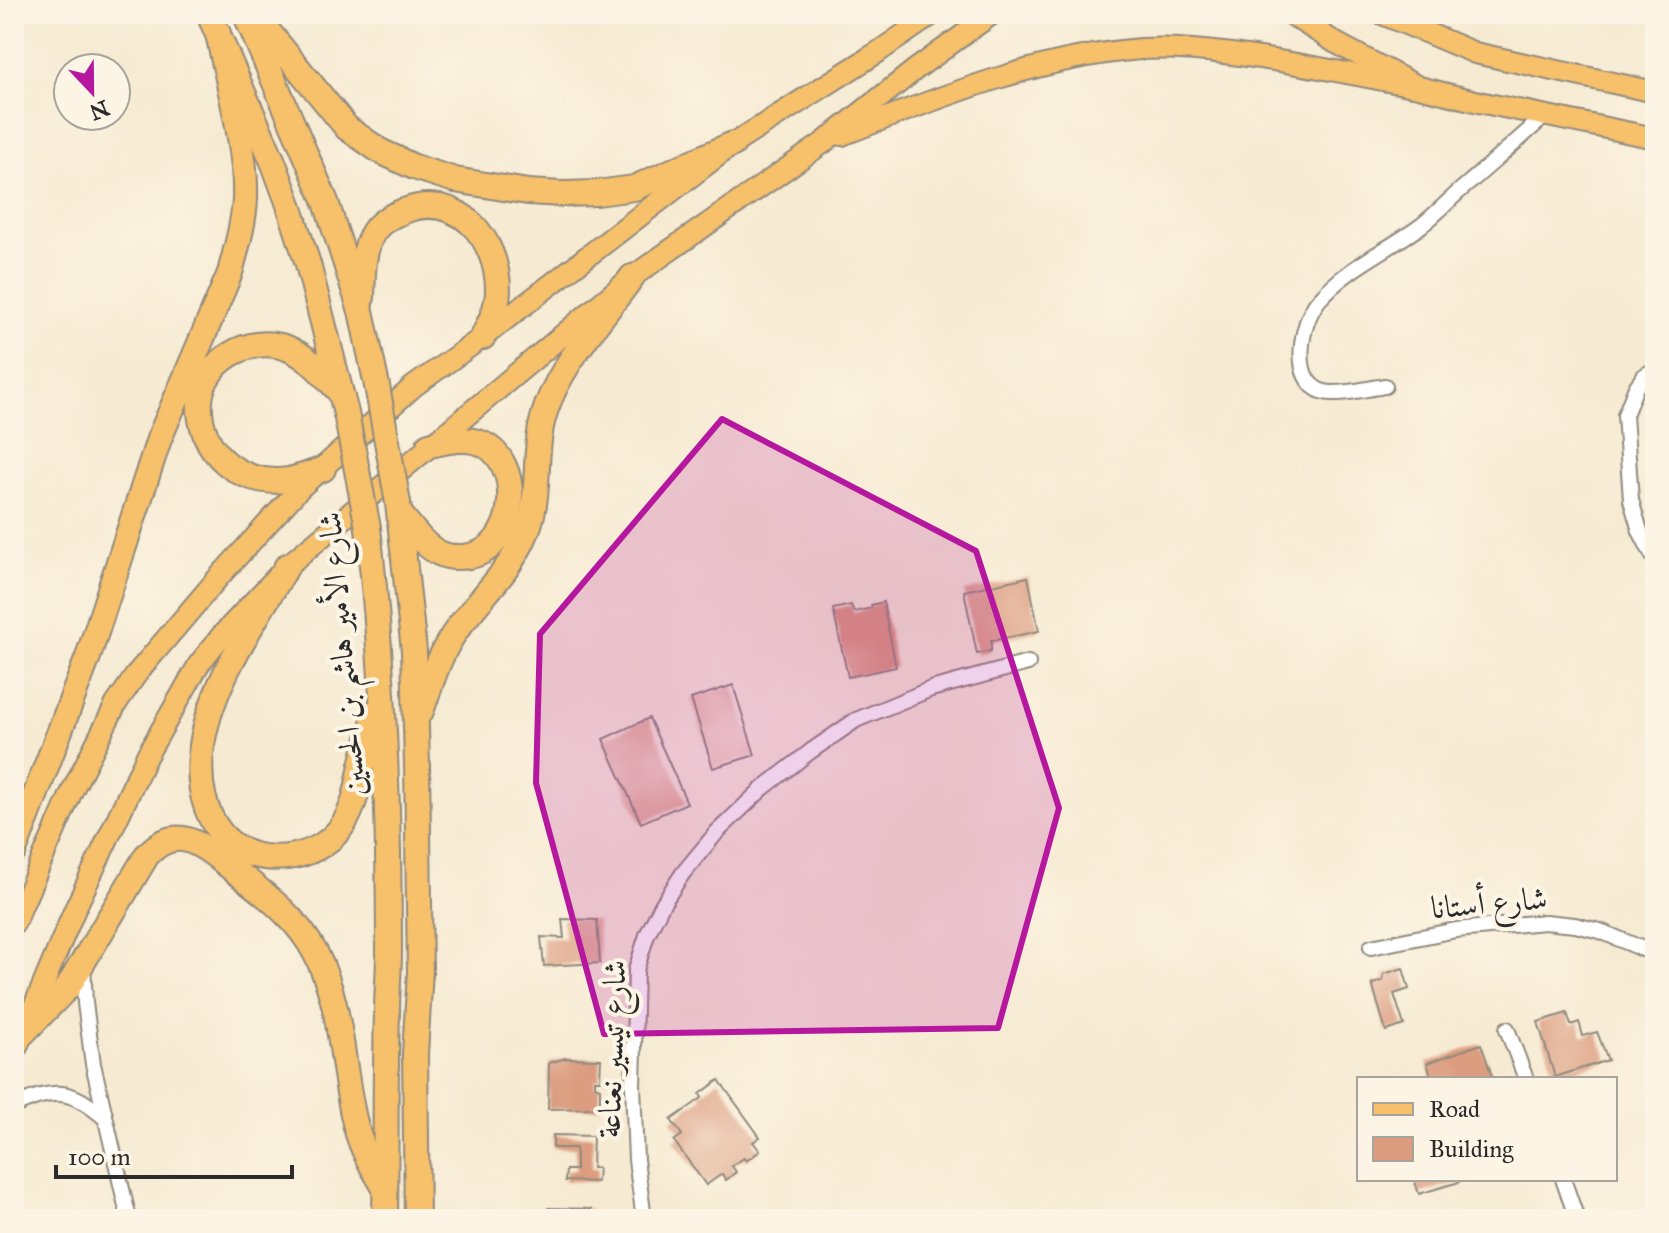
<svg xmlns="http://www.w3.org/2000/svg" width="1669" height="1233" font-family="'IM FELL Great Primer',Amiri,serif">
  <rect width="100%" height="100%" fill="#fcf5e5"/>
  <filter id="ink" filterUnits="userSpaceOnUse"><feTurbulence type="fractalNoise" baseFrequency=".0125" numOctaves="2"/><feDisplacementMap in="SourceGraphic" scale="16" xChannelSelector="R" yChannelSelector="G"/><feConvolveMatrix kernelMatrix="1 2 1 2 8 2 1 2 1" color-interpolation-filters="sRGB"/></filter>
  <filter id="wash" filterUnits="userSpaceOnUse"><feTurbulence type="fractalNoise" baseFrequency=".006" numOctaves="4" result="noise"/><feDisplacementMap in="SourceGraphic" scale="32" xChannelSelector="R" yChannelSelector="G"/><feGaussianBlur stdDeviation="1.8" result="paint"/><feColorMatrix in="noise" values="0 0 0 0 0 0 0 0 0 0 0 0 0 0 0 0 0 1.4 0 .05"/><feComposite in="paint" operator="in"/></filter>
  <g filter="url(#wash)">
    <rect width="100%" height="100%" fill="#f6ead2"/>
    <g id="blocks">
      <g fill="#dc9c7f">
        <polygon points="1028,577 1039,631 991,641 991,651 977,654 964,591"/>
        <polygon points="883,602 896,667 848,677 833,609 851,605 854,612 872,608 871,605"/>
        <polygon points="733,685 755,755 713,768 691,699"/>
        <polygon points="649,718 687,803 641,823 603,739"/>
        <polygon points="562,919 597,920 600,963 544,966 541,937 564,938"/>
        <polygon points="1403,968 1409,989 1394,994 1404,1025 1386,1031 1372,984 1383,981 1384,974"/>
        <polygon points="1567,1013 1571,1025 1579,1022 1583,1036 1597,1032 1608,1060 1555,1077 1538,1022"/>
        <polygon points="1481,1044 1493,1079 1432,1079 1427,1063"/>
        <polygon points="566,1058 601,1059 600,1080 595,1080 595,1086 600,1088 600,1108 548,1109 549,1063"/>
        <polygon points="719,1080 760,1137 753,1142 760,1151 746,1161 744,1158 732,1166 736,1172 726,1180 722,1174 706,1185 674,1141 682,1135 671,1120 702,1098 700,1094"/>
        <polygon points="553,1135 593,1136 592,1168 598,1168 597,1182 565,1181 566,1170 576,1170 576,1148 553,1148"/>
        <polygon points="1414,1179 1458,1179 1459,1182 1419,1194"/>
        <polygon points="548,1208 591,1209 591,1219 547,1219"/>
      </g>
    </g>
  </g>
  <g filter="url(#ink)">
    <use href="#blocks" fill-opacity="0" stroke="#908a7e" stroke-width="2"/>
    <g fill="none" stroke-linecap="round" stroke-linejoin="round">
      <g stroke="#908a7e" stroke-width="18">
        <g id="street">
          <polyline points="1655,369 1644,376 1636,387 1625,415 1631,500 1640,531 1655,560"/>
          <path d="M1385 386C1369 388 1338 396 1324 392 1289 382 1301 322 1318 301 1347 267 1387 251 1422 225 1436 214 1449 200 1463 188 1491 164 1518 140 1546 115"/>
          <polyline points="1371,947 1456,930 1545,922 1575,925 1600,931 1655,954"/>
          <polyline points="83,964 85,1003 93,1064 129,1219"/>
          <polyline points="1507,1029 1526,1079"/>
          <path d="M14 1106C55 1088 70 1088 105 1118"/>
          <polyline points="1563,1179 1577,1219"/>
          <polyline points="644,1219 636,1160 633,1085 636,970 647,935 662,905 683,873 717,832 762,789 811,751 856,720 931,689 1028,663"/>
        </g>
      </g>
      <g stroke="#908a7e" stroke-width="24">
        <g id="primary">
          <polyline points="1290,14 1336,43 1419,87 1479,102 1655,138"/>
          <polyline points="1382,14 1475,53 1655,92"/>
          <path d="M842 135C938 98 1037 57 1141 49 1171 47 1202 50 1232 54 1295 62 1357 75 1419 87"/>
          <polyline points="14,924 73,789 116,704 138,672 217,579 301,487 414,386 483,337 733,144 878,52 933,14"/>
          <polyline points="14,1054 75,909 147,755 199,664 222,635 287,566 632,277 823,143 916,69 992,14"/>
        </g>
      </g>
      <g stroke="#908a7e" stroke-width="28">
        <g id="highway">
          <polyline points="209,14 274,164 288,202 308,264 346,413"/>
          <polyline points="254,14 347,128 380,151 414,167 455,180 528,192 562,194 597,193 634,188 733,144"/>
          <polyline points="248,20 326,202 361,311 377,386"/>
          <path d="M362 297C363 275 362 250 374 231 381 221 393 215 404 211 458 190 498 239 498 290 498 307 490 322 483 337"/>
          <path d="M323 469C312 473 300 478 288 480 240 487 197 451 200 401 203 361 250 334 287 348 309 357 323 374 339 391"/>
          <polyline points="398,503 414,651 417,765 420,971 415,1054 417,1219"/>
          <path d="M400 514C412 528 423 545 439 553 449 558 458 558 469 556 518 549 526 458 478 442 462 437 445 442 429 445"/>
          <path d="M368 528C384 669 389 811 389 952 389 972 387 993 387 1013 385 1081 386 1150 385 1219"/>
          <path d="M287 566C254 623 207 688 201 754 195 815 227 868 294 856 314 852 333 841 344 823 355 806 358 785 362 765 367 747 371 730 376 712"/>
          <path d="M421 711C432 682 439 653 458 628 480 598 507 574 523 540 542 501 533 467 541 427 551 374 601 320 632 277"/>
          <path d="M14 851 88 657 159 439 230 273C236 249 244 224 245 199 247 149 228 83 218 33"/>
          <path d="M23 1033 68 987 147 855C173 827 195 839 221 860 256 888 295 913 316 954 344 1009 341 1070 356 1127 362 1150 373 1168 385 1188"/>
        </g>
      </g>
      <use href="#street" stroke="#fff" stroke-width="14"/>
      <use href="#primary" stroke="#f7c06b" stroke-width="20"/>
      <use href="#highway" stroke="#f7c06b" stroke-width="24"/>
      <g stroke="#908a7e" stroke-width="28" stroke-linecap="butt">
        <g id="highway-bridge">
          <polyline points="377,386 398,503"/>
          <polyline points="346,413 368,528"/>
        </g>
      </g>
      <use href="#highway-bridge" stroke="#f7c06b" stroke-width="24"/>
    </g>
  </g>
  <path fill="#b5179e" fill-opacity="0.2" stroke="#b5179e" stroke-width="6" stroke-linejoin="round" d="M722 419 976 551 1059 808 998 1028 604 1034 536 783 540 634Z"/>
  <g text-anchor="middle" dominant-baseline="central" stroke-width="8" stroke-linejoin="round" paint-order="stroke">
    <g font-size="32" fill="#2b2b2b" stroke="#fcf5e5">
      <text transform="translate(342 654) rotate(-95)">شارع الأمير هاشم بن الحسين</text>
      <text transform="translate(1489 903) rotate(-5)">شارع أستانا</text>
      <text transform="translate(612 1049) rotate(-88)">شارع تيسير نعناعة</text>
    </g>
  </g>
  <rect width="1669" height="1233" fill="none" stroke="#fcf5e5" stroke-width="48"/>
  <rect x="1357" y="1077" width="260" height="104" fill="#fcf5e5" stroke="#a8a49b" stroke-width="2"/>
  <rect x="1373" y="1103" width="40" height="12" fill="#f7c06b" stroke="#a8a49b" stroke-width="2"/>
  <text x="1429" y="1117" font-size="24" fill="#2b2b2b">Road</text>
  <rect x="1373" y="1137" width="40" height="24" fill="#dc9c7f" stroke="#a8a49b" stroke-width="2"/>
  <text x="1429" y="1157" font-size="24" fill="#2b2b2b">Building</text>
  <g transform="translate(92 92) rotate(158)"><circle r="38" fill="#fcf5e5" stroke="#a8a49b" stroke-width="2"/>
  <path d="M0-6L14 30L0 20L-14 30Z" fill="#b5179e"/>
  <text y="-12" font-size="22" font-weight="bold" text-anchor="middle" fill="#2b2b2b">N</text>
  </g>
  <path d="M56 1165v12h236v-12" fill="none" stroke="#2b2b2b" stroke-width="4"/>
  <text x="68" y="1165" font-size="24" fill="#2b2b2b" stroke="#fcf5e5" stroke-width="6" paint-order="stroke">100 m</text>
</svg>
